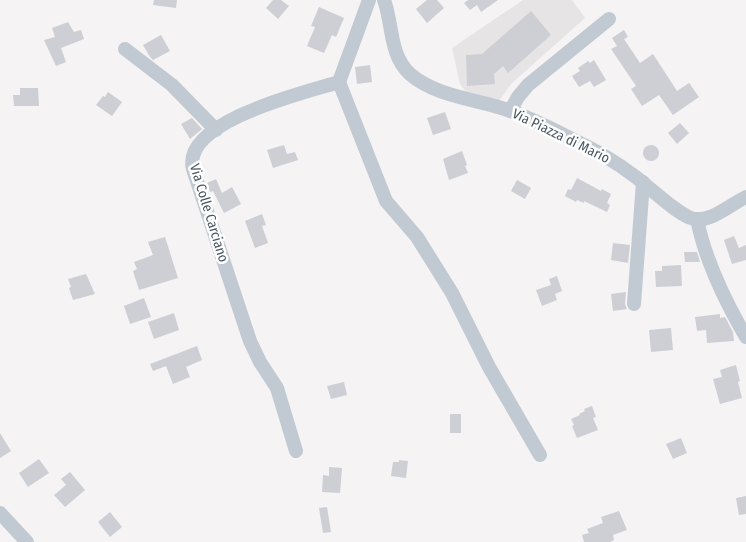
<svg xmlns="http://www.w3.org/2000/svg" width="746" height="542" font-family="'Fira Sans Condensed',sans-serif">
  <rect width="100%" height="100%" fill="#f5f3f3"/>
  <polygon fill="#e6e4e5" points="523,0 572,0 585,18 511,84 499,101 466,92 460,84 452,48"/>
  <g fill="#cdcfd5">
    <polygon points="154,0 177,0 176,8 153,5"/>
    <polygon points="273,0 281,0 289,6 278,19 266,8"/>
    <polygon points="427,0 437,0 444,8 427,23 416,9"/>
    <polygon points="468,0 498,0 481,12 477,5 470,10 464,3"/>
    <polygon points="319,7 344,18 336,37 332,35 324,53 307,46 315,27 311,26"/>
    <polygon points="531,11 551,35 508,73 503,66 494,74 495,84 467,86 466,55 482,54"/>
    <polygon points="68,22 74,32 81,30 84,39 61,48 66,62 56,66 44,40 55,37 52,28"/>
    <polygon points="624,30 628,37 624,39 640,63 653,54 677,91 689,83 699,97 673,115 659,95 642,106 631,89 636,86 611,49 617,46 612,38"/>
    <polygon points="161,35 170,51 153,60 150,57 143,45"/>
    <polygon points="594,60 606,80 594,87 590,81 579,87 572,76 580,71 578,68 588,61 590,63"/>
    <polygon points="370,65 372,82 357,84 355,67"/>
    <polygon points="20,88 38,88 39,106 14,106 13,95 20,95"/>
    <polygon points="108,92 122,102 112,116 96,105 103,96 105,97"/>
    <polygon points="445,112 451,129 433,135 427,118"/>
    <polygon points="192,118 202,129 190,139 181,124"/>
    <polygon points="680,123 689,133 677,144 668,133"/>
    <polygon points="284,145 287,154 295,152 298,160 273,168 267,150"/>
    <circle cx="651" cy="153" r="8"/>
    <polygon points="462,151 467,165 465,166 468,173 449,180 443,159"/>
    <polygon points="577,178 601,191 602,189 611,194 607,203 610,205 607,212 584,201 584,203 577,200 576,202 565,196 568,189 571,190"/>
    <polygon points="216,179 222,193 232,187 241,204 224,213 213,191 210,192 207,183"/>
    <polygon points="517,180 531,188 525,199 511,191"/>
    <polygon points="262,214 266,225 262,226 268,243 255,248 245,221"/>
    <polygon points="734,236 739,248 746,245 746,260 732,264 724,240"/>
    <polygon points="165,237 178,278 139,290 133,271 137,269 134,262 153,255 148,242"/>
    <polygon points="613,243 630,245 628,263 611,260"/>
    <polygon points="684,252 697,252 700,262 685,262"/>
    <polygon points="681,265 682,286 656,287 655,271 662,271 662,266"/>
    <polygon points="86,274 95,294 73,300 69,288 71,287 68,279"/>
    <polygon points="557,276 562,291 555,294 557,300 542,306 536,290 551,285 549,279"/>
    <polygon points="626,292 625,304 627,309 613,311 611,294"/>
    <polygon points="144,298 151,317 130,324 124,306"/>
    <polygon points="174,313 179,330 154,339 148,322"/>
    <polygon points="720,314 720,318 725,317 733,332 734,341 707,343 706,330 697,331 695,317"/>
    <polygon points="671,328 673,350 651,352 649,330"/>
    <polygon points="197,346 202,360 186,367 190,377 173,384 166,366 153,371 150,364"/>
    <polygon points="736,365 740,381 738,382 742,398 720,404 713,379 722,377 720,370"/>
    <polygon points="344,382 347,395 331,399 327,386"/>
    <polygon points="592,406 596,417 593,418 598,430 577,438 572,426 574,425 571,419 580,415 579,414 585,411 584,409"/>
    <rect x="450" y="414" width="11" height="19"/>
    <polygon points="0,433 11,451 0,458"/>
    <polygon points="681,438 687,453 673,459 666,444"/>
    <polygon points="39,459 49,473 28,487 19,473"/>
    <polygon points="399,460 408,461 406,478 391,476 393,462 399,462"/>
    <polygon points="329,467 342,468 340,493 322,492 323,475 329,476"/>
    <polygon points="70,472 85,490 65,507 54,495 66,485 61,479"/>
    <polygon points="746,496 746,514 739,515 736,498"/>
    <polygon points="327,507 331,532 323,533 319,508"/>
    <polygon points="619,511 627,530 613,535 614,540 610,542 584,542 582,535 589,533 587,529 603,523 601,517"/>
    <polygon points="110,512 122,527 110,537 98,522"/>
  </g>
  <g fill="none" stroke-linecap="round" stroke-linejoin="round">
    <g stroke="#c1cad2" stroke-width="14">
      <path d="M384 0C393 24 389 55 410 74 435 96 475 99 505 109 529 117 552 129 574 140 595 150 615 161 633 175 649 186 677 215 694 219 712 222 731 204 746 197"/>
      <polyline points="125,49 172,85 216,130"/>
      <polyline points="339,82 386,201 417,237 452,293 489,367 540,455"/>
      <polyline points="510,111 518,97 528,85 609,19"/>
      <path d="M697 219C705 260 725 301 746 337"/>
      <polyline points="634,304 643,182"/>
      <path d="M296 451 277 388 260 362 250 341 193 169C181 121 307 92 339 82L369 0"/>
      <polyline points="0,513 27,542"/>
    </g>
  </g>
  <g text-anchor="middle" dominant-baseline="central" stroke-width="5" stroke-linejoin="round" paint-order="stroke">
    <g font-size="14" fill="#4a5661" stroke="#fff">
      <text transform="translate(561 136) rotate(26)">Via Piazza di Mario</text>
      <text transform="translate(209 213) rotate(73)">Via Colle Carciano</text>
    </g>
  </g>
</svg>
